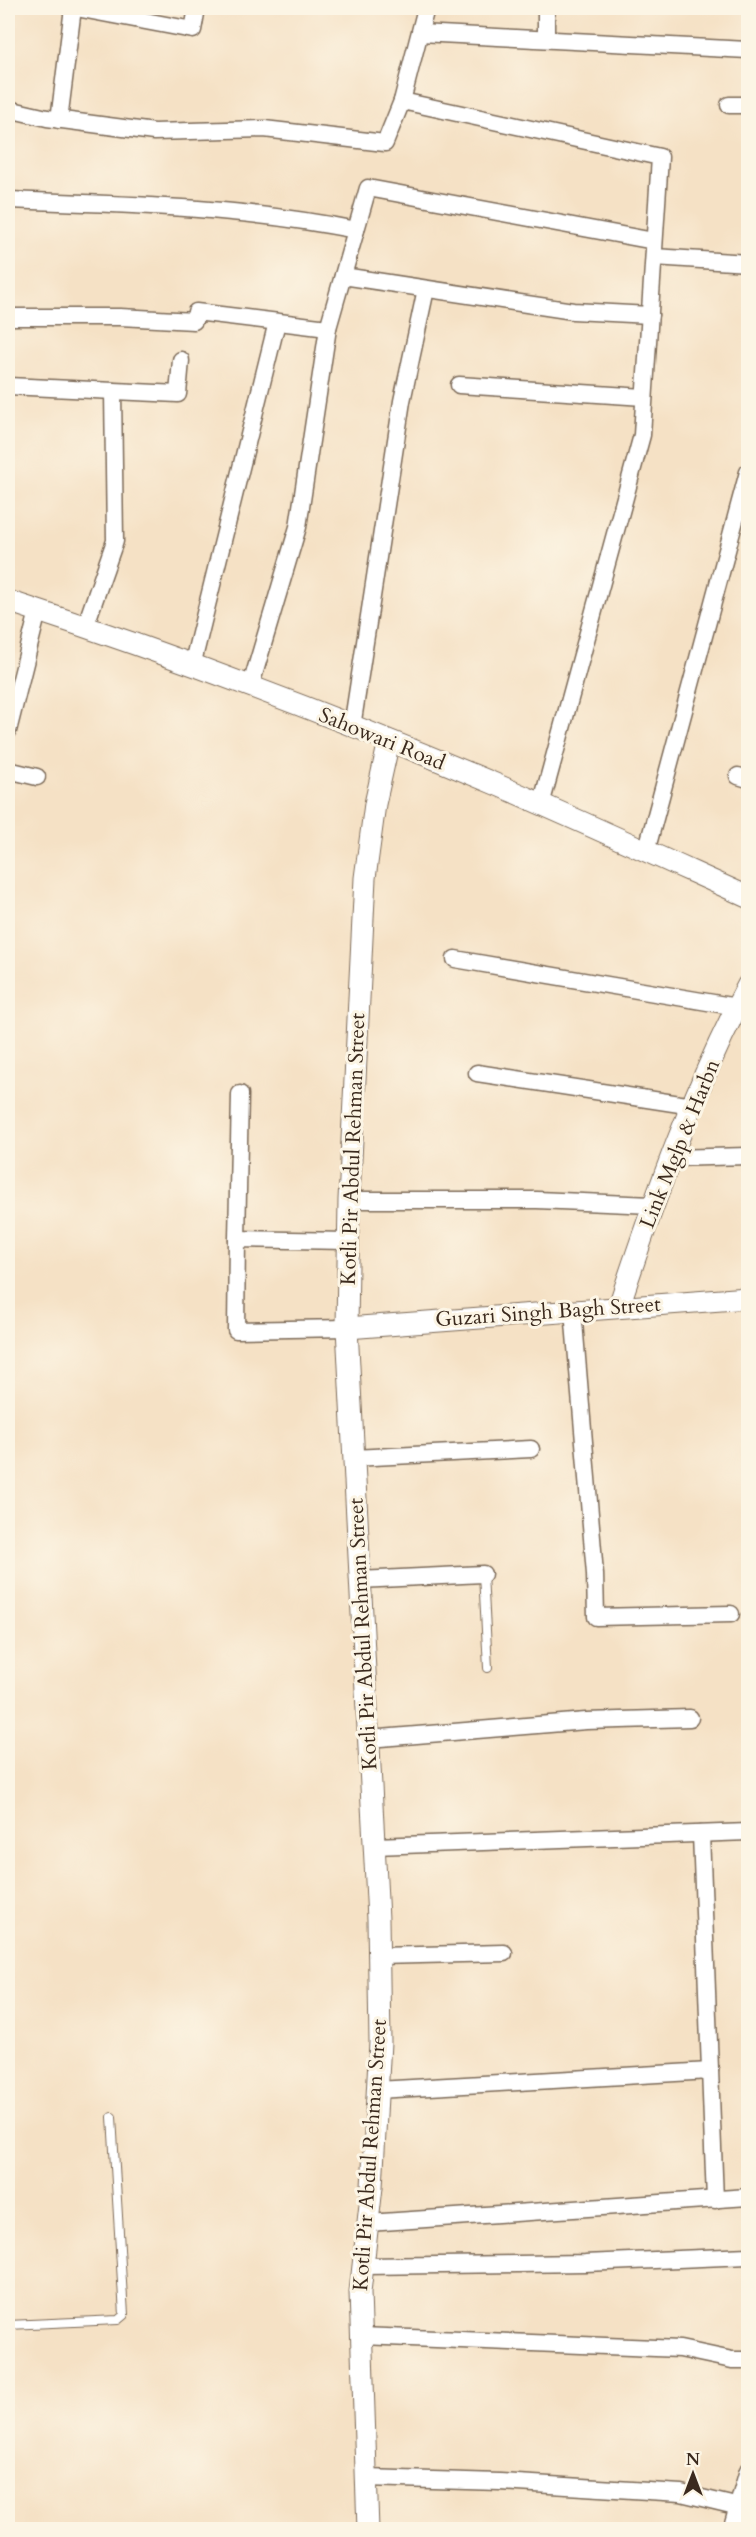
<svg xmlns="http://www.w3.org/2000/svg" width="756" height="2537" font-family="Cardo,serif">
  <rect width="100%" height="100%" fill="#fcf5e5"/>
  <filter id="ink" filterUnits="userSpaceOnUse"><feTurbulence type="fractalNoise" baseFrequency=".0167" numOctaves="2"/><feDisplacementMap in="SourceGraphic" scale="12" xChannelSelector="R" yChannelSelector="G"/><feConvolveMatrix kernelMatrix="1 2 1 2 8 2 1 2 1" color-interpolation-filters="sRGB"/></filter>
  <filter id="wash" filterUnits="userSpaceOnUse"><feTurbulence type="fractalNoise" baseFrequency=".008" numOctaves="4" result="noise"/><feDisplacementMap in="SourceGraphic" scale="24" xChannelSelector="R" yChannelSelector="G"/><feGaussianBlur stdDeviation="1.35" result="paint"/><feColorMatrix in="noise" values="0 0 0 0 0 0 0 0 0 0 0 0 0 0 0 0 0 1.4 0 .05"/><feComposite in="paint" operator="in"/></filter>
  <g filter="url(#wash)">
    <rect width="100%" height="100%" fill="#f5e1c5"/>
  </g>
  <g filter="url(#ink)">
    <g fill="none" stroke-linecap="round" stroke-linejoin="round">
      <g stroke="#7c6a58" stroke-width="10">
        <g id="service">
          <polyline points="483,1574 488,1668"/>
          <polyline points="8,2325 118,2320 124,2315 112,2117"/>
        </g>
      </g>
      <g stroke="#7c6a58" stroke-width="19">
        <g id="minor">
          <polyline points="76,8 193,30 197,8"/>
          <polyline points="420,33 748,50"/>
          <polyline points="546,39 546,8"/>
          <polyline points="402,101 660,157 642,435 541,805"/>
          <polyline points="729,105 748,105"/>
          <polyline points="8,109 47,118 154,132 264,129 385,143 402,101 426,8"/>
          <polyline points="59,120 73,8"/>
          <path d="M8 200C123 204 242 207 356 230"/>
          <polyline points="654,257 748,263"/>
          <polyline points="343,276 573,311 650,315"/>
          <polyline points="8,317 120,317 194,321 196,312 328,328"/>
          <polyline points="459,385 644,397"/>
          <polyline points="8,386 178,394 181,360"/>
          <polyline points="85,627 115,541 113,391"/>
          <polyline points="192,666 277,322"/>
          <polyline points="250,688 298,527 328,328 368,188 654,241"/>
          <polyline points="352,727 402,401 426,289"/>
          <polyline points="8,731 38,611"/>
          <polyline points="8,770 37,777"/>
          <polyline points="738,776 748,779"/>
          <polyline points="646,852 748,472"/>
          <polyline points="455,959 737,1007"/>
          <polyline points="477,1073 693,1106"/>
          <polyline points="671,1158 748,1156"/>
          <polyline points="349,1200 537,1200 652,1205"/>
          <polyline points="237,1239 240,1094"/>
          <polyline points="573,1310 595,1574 596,1617 731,1614"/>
          <polyline points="347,1328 236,1330 237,1239 348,1241"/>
          <polyline points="353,1458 531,1449"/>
          <polyline points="359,1580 483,1574"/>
          <polyline points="368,1739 586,1721 690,1718"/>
          <polyline points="701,1834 715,2200"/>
          <polyline points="375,1846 748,1832"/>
          <polyline points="378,1956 504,1953"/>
          <polyline points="377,2090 710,2071"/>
          <polyline points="368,2223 748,2197"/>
          <polyline points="363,2266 585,2263 748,2256"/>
          <polyline points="361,2336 680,2349 732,2360 748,2360"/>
          <polyline points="366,2478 500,2482 681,2493 748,2509"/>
          <polyline points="731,2530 748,2470"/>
        </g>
      </g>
      <g stroke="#7c6a58" stroke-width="23">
        <g id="tertiary">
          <path d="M8 601C174 655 339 718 500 786 583 822 666 860 748 897"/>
          <path d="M619 1306C655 1197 694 1087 748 985"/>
          <polyline points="347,1328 748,1298"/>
          <polyline points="368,2530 360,2292 372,2187 380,2042 378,1919 347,1328 349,1200 365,878 375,804 389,741"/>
        </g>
      </g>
      <use href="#service" stroke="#fff" stroke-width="8"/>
      <use href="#minor" stroke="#fff" stroke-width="16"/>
      <use href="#tertiary" stroke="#fff" stroke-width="21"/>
    </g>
  </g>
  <g text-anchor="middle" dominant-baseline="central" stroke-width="6" stroke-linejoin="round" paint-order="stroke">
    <g font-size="21" fill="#3b2a1e" stroke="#fcf5e5">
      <text transform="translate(382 739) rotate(22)">Sahowari Road</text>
      <text transform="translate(680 1144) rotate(-68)">Link Mglp &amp; Harbn</text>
      <text transform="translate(353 1149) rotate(-88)">Kotli Pir Abdul Rehman Street</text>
      <text transform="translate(548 1312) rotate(-4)">Guzari Singh Bagh Street</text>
      <text transform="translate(363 1634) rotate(-93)">Kotli Pir Abdul Rehman Street</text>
      <text transform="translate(370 2155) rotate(-86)">Kotli Pir Abdul Rehman Street</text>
    </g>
  </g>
  <rect width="756" height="2537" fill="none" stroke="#fcf5e5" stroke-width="30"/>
  <g transform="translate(693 2474)" stroke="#fcf5e5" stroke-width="4.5" paint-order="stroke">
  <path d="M0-4.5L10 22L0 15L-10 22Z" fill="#3b2a1e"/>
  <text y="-9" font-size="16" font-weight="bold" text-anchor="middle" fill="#3b2a1e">N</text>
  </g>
</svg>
